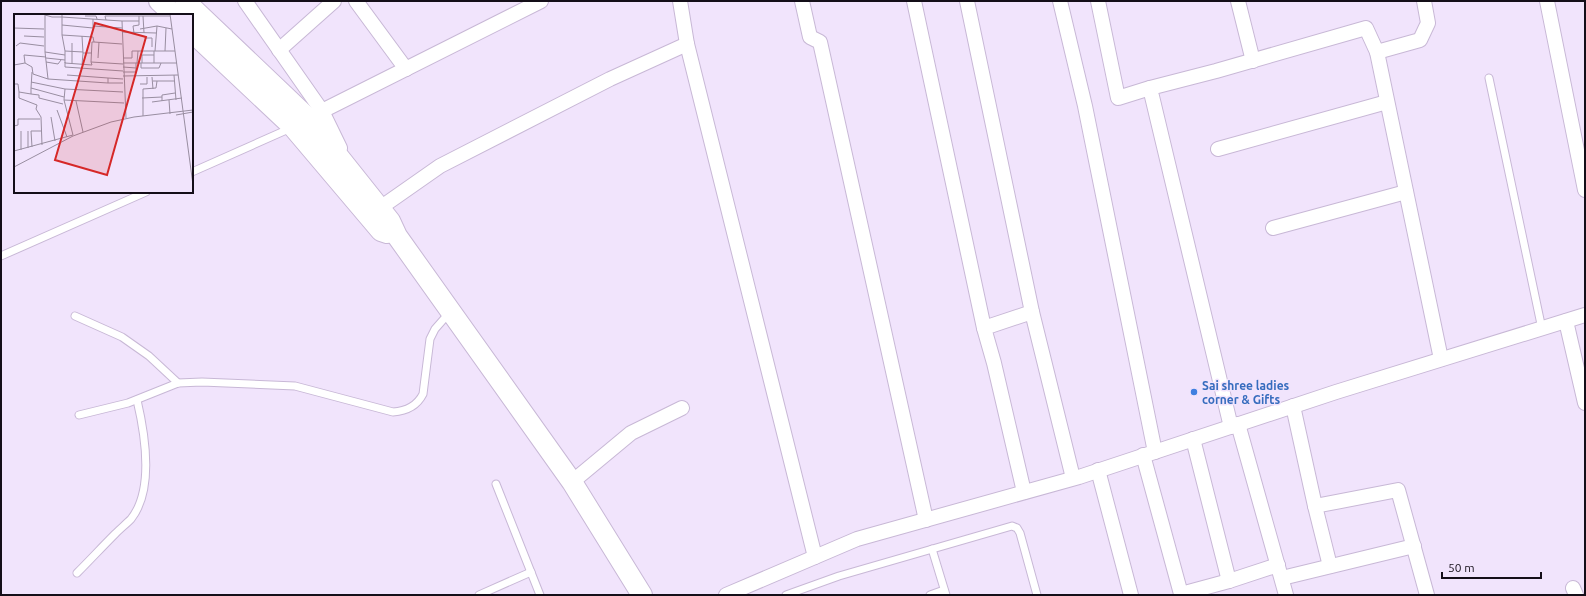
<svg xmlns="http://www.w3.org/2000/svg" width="1586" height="596" font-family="Ubuntu,sans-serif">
  <rect width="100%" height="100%" fill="#f1e4fc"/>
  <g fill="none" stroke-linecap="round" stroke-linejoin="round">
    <g stroke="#c8b8d6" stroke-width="9">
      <g id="lane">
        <polyline points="1489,78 1542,329"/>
        <polyline points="192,172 291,128"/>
        <polyline points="1,256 146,192"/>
        <polyline points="75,316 122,337 149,356 178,383"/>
        <path d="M79 415 128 403 178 383 202 382 295 386 393 412C407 411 417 406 423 394L430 339 435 329 450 312"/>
        <polyline points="496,484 540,595"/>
        <polyline points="932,549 946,595"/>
        <path d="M77 573C90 560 102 547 115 534 120 529 126 524 131 519 154 490 145 434 137 400"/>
        <polyline points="479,595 531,572"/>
        <polyline points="786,595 839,576 1012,526 1017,528 1020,533 1037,595"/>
        <polyline points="930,595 944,590"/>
      </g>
    </g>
    <g stroke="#c8b8d6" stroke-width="16">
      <g id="street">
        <polyline points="245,1 322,111 340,148"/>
        <polyline points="356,1 406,69"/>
        <polyline points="680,1 687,44 815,557"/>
        <polyline points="802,1 810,37 820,42 926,520"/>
        <polyline points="914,1 984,328"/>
        <polyline points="967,1 1032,312"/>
        <polyline points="1060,1 1085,106 1155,452"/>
        <polyline points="1098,1 1118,98 1150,88"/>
        <polyline points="1238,1 1253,61"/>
        <polyline points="1424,1 1428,23 1420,40 1377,52 1441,359"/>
        <polyline points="1547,1 1585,190"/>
        <polyline points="279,50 334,1"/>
        <polyline points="322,111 541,1"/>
        <polyline points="1218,149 1387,102"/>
        <polyline points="380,208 440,166 610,79 687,44"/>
        <polyline points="1273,228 1406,192"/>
        <polyline points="1566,321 1585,403"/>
        <polyline points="1293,406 1315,506 1398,490 1427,595"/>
        <polyline points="1238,424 1286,595"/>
        <polyline points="1231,427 1150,88 1216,71 1366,28 1377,52"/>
        <polyline points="1193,439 1229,581 1278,565"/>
        <polyline points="1143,455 1181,594 1229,581"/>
        <polyline points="1098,470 1131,595"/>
        <polyline points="572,482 631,433 682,408"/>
        <polyline points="1024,492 994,363 984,328 1032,312 1073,478"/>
        <polyline points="1315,506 1330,566"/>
        <polyline points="1282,578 1414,546"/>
        <polyline points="1573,588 1576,595"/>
        <polyline points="726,595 857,539 1079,477 1336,392 1585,315"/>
      </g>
    </g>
    <g stroke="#c8b8d6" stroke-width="22">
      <g id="secondary">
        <polyline points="159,1 174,15"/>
        <polyline points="185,1 308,118 390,221 397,236 572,482 642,595"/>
        <polyline points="192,32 293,127 381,231 387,233"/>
      </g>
    </g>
    <use href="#lane" stroke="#fff" stroke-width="7"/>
    <use href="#street" stroke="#fff" stroke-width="14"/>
    <use href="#secondary" stroke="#fff" stroke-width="20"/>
  </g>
  <circle fill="#3f7fe0" stroke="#f1e4fc" stroke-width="1.5" cx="1194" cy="392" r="4"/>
  <g text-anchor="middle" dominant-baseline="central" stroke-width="3" stroke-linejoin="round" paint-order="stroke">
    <g font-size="12" font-weight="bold" fill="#366cbe" stroke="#f1e4fc" text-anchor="start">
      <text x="1202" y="385">Sai shree ladies<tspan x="1202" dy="14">corner &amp; Gifts</tspan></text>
    </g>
  </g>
  <g transform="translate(14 14)">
    <rect width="179" height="179" fill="#f1e4fc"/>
    <path fill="none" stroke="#998ea1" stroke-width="1" d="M156 0 179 171M31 1 38 3H48V0M71 2H82L83 5M129 2 130 19M92 6 48 3V21L79 23 80 28 108 30M108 7H125M48 11 79 14V5M79 12 108 14M0 14 30 15M126 15 143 12M108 18 142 19M120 19 119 12 125 11V2M48 21 51 37M10 22 30 23M68 22 69 39H78M131 24H138V33M80 28H78L77 48 109 50M58 29V50M2 32 6 29 30 32M141 37 143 12 158 15M151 37 152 14M31 38V1M69 38 51 37V49L78 51 77 48M32 44 51 46M84 44 85 28M109 44H118V37H161M32 48 44 50 47 46M51 48V53L109 57M11 49 18 53 19 60 34 65 94 69M109 49H140V37M123 49 124 37M127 49V54H145L147 49M128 49V41H140M140 49H163M0 51 11 49 10 41 32 43M68 51 69 39M109 53 122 54V49M109 58H122V54M53 61 94 64M160 61 162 86M109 62 164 61M138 63 139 75M34 65 31 38 51 41M139 67H160M17 68 51 75M109 69H94V64L109 65M0 70H4L5 78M126 70H133V63M17 74 18 58M109 78 51 75 50 86 110 89M17 80 5 78V84L23 91 22 95 27 103 28 131M128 84 148 83M50 86 59 121M155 86 156 100M62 87 69 118M148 87V81L161 79M138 88 168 84M49 90 25 84V81L17 80V74L50 83M43 96 53 123M162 101 179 98M129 102V75L142 74 143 67M37 103 41 127M112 104 108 7 92 6 91 2H156M0 112 4 111V105H26M14 117V134M18 133 17 117H27M7 136V117M0 137 59 121M0 153 59 122 97 108 120 103 179 96"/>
    <path fill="#d62828" fill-opacity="0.15" stroke="#d62828" stroke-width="2" d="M81 9 132 23 93 161 41 146Z"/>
    <rect width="179" height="179" fill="none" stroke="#140e18" stroke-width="2"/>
  </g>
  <rect width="1586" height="596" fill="none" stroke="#140e18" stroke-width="4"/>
  <path d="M1442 572v6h99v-6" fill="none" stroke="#140e18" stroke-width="2"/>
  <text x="1448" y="572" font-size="12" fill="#140e18" stroke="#f1e4fc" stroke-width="3" paint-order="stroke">50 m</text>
</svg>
